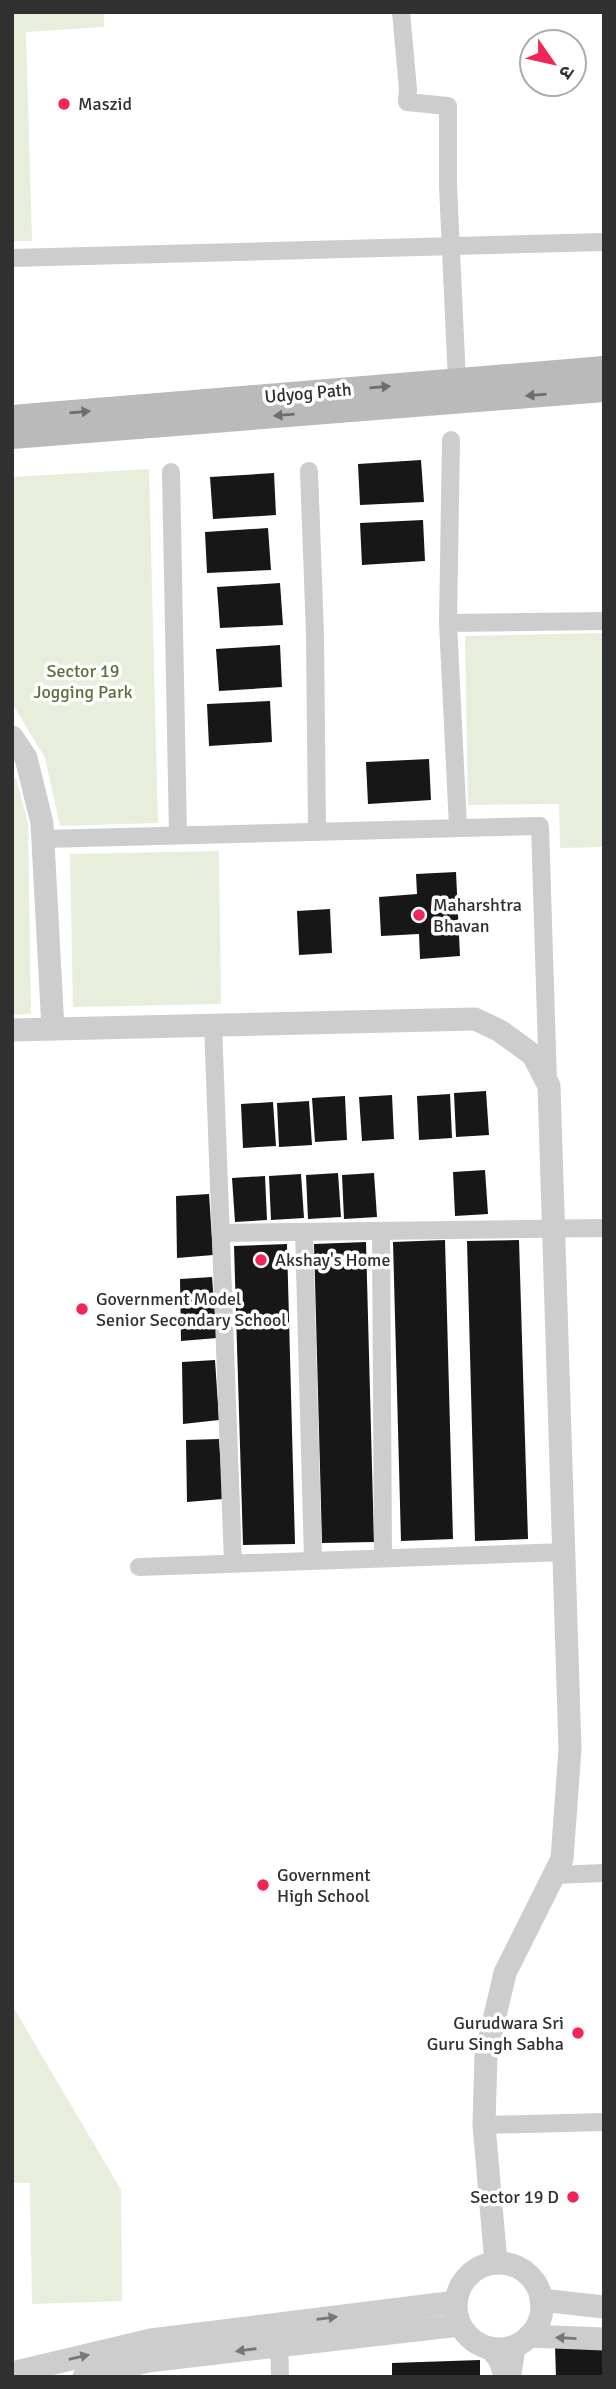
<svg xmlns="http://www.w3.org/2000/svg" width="616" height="2389" font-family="Signika,'Noto Sans Devanagari',sans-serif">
  <rect width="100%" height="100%" fill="#fff"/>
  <g fill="#e8eedc">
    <polygon points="12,12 104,12 104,27 26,32 32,241 12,241"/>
    <polygon points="149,469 158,823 60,826 45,758 12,703 12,477"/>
    <polygon points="604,633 604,847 560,848 559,804 468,805 465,636"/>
    <polygon points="12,778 16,778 28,823 31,1014 12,1015"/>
    <polygon points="219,851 221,1004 73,1007 70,854"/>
    <polygon points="12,2005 121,2190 122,2301 32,2304 30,2183 12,2183"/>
  </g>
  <g fill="#171717">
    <polygon points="421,460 424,502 360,505 358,464"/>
    <polygon points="274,473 276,515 213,519 210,477"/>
    <polygon points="423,520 425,561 362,565 360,523"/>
    <polygon points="268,528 271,570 207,573 205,532"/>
    <polygon points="280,583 283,625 220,628 217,587"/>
    <polygon points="280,645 282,687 219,691 216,649"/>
    <polygon points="270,701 272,742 209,746 207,704"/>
    <polygon points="429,759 431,800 368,804 366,762"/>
    <polygon points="456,872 460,956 420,959 419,934 381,936 379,897 417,894 416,874"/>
    <polygon points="330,909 332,953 299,955 297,911"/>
    <polygon points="486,1091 489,1135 456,1137 454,1093"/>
    <polygon points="450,1094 452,1138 419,1140 417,1096"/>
    <polygon points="392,1095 394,1139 362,1141 359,1097"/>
    <polygon points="345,1096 347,1140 315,1142 312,1098"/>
    <polygon points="309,1101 312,1145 279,1147 277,1103"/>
    <polygon points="273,1102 276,1146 243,1148 241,1104"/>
    <polygon points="485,1170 488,1214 455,1216 453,1172"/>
    <polygon points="338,1173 341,1217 308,1219 306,1175"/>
    <polygon points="374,1173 377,1217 344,1219 342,1175"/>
    <polygon points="301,1174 304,1218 271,1220 269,1176"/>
    <polygon points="265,1176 267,1220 235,1222 232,1178"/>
    <polygon points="209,1194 213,1255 177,1258 176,1196"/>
    <polygon points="445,1240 453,1539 401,1541 393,1242"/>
    <polygon points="519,1240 528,1539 475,1541 467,1241"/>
    <polygon points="366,1242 374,1542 322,1543 314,1244"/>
    <polygon points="287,1244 295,1544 243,1545 234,1246"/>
    <polygon points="212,1277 217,1338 181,1341 180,1279"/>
    <polygon points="215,1360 219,1420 183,1424 182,1362"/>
    <polygon points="219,1439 223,1499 187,1502 186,1440"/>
    <polygon points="604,2344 604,2377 556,2377 555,2346"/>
    <polygon points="480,2360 480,2377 392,2377 392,2363"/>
  </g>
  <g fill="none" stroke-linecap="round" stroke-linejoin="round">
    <g stroke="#cdcdcd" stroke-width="18">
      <polyline points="401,12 408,89 407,102 448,106 448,186 457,381"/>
      <polyline points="12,258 604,242"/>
      <polyline points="451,440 448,623 458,827"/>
      <polyline points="309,471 315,634 317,831"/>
      <polyline points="171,472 178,835"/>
      <polyline points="448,623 604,621"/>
      <polyline points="43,839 540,826 548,1082"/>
      <polyline points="213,1024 233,1563"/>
      <polyline points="304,1232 313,1560"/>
      <polyline points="381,1232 383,1557"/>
      <polyline points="221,1233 604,1228"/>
      <polyline points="139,1567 565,1552"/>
      <polyline points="556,1875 604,1873"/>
      <polyline points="484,2125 604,2122"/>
      <polyline points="279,2335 280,2377"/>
      <polyline points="486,2347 497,2360 503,2377"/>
      <polyline points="512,2377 517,2345"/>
    </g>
    <g stroke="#cdcdcd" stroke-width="23">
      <polyline points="12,737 26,758 42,823 53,1029"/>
      <polyline points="12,1030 475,1019 500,1031 533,1055 549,1086 570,1749 562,1859 505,1973 486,2054 484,2125 496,2263"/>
      <circle cx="499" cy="2306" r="43"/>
      <polyline points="541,2300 604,2307"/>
      <polyline points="529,2336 604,2339"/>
      <polyline points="12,2373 151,2340 456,2302"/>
      <polyline points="84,2377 148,2361 460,2325"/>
    </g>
    <g stroke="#bababa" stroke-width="24">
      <polyline points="12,417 604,368"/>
      <polyline points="12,437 604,390"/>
    </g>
  </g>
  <defs><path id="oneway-solid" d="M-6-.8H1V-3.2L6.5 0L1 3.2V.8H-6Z" transform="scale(1.75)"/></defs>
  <g fill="#6e6e6e">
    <use href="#oneway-solid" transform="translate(380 387) rotate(-5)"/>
    <use href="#oneway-solid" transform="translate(536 395) rotate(175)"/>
    <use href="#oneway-solid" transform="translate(80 412) rotate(-5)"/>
    <use href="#oneway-solid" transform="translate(284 415) rotate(175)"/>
  </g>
  <g fill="#777">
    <use href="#oneway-solid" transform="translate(327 2318) rotate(-7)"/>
    <use href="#oneway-solid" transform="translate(566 2338) rotate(-177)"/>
    <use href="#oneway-solid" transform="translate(246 2350) rotate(173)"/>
    <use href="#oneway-solid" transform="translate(79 2357) rotate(-13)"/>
  </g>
  <g fill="#f22656" stroke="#fff" stroke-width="2.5">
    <circle cx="64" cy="104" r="7"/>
    <circle cx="419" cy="915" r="7"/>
    <circle cx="261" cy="1260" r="7"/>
    <circle cx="82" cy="1309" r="7"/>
    <circle cx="263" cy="1885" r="7"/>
    <circle cx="578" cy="2033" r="7"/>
    <circle cx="573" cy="2197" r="7"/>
  </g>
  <g text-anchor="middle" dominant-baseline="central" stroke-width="7" stroke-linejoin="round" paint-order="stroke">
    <g font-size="18" fill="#303030" stroke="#fff" text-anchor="start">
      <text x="78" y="104">Maszid</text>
      <text x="433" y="905">Maharshtra<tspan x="433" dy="21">Bhavan</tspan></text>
      <text x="275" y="1260">Akshay's Home</text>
      <text x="96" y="1299">Government Model<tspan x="96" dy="21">Senior Secondary School</tspan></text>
      <text x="277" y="1875">Government<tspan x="277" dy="21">High School</tspan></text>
      <text x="564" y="2023" text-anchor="end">Gurudwara Sri<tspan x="564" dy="21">Guru Singh Sabha</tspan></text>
      <text x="559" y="2197" text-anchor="end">Sector 19 D</text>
    </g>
    <g font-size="18" fill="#303030" stroke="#fff">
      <text transform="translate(308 393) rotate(-5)">Udyog Path</text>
    </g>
    <g font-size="18" fill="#5b6f39" stroke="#fff">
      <text x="83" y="671">Sector 19<tspan x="83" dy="21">Jogging Park</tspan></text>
    </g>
  </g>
  <rect width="616" height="2389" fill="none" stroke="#303030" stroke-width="28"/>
  <g transform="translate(553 63) rotate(124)"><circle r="33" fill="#ffffff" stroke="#acacac" stroke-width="2"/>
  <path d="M0-5L12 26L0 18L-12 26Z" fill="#f22656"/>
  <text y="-10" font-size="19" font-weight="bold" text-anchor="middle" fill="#303030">उ</text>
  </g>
</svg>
